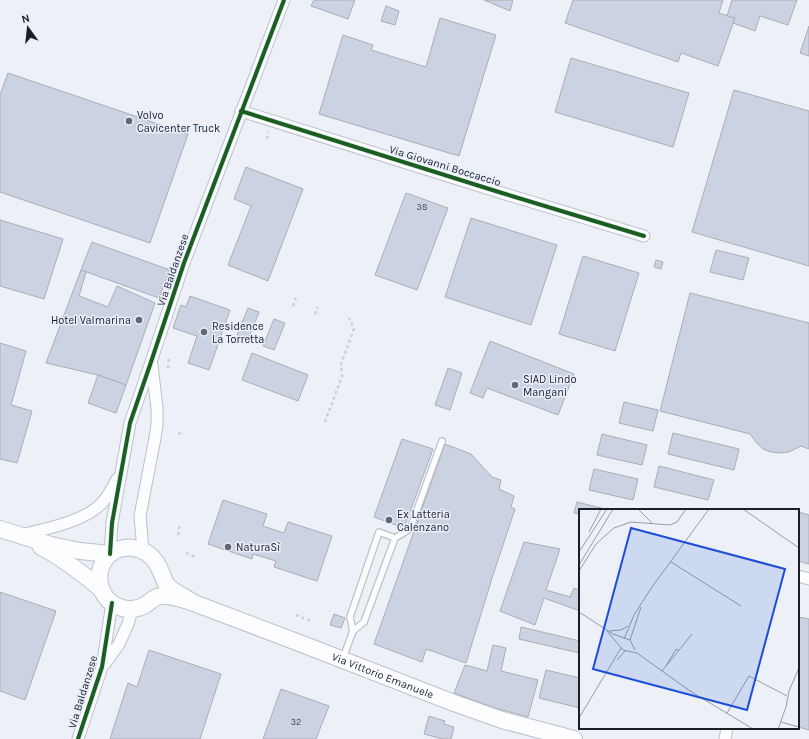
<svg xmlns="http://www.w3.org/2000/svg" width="809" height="739" font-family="Karla,sans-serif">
  <rect width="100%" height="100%" fill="#edf0f6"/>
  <g fill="#cbd3e3" stroke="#aaadb5">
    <polygon points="314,0 355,0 348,19 311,6"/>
    <polygon points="484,0 513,0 510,11"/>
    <polygon points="573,0 723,0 719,13 735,18 718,66 681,53 678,62 565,23"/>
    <polygon points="732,0 797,0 788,25 760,16 755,31 733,23 735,18 727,16"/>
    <polygon points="386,6 399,11 395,25 381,21"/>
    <polygon points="440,18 496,35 459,156 319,114 343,35 373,45 371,50 426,67"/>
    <polygon points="809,26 809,56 800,53"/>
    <polygon points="571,58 689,93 673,147 555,112"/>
    <polygon points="8,73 188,134 150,243 0,192 0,95"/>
    <polygon points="734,90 809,111 809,266 692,232"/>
    <polygon points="246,167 303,189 268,281 228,265 251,206 234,199"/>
    <polygon points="406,193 448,208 417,290 375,275"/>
    <polygon points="471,218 557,245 531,325 445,297"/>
    <polygon points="0,220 63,239 44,299 0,286"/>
    <polygon points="92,242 170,270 159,298 81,270"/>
    <polygon points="716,250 749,258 743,280 710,272"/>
    <polygon points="583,256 639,273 615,351 559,334"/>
    <polygon points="656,260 663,262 661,269 654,267"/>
    <polygon points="81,270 86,272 79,296 108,307 117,286 155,303 126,385 98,375 46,363"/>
    <polygon points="690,293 809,323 809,449 801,446 789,452 781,453 771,452 763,449 756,442 750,434 660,411"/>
    <polygon points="190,296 230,310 209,370 188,363 197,336 173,328 181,305 186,307"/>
    <polygon points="248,308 259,312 248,340 237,335"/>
    <polygon points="274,319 285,323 274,350 263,346"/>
    <polygon points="490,341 574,374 558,415 487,388 483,398 470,393"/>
    <polygon points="0,343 26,351 11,405 32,411 17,463 0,459"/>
    <polygon points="252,353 308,375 298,401 242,380"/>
    <polygon points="448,368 462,373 450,410 435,405"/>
    <polygon points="98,375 126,385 116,413 88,403"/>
    <polygon points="624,402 658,410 653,431 619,423"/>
    <polygon points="673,433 739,449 734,470 668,454"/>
    <polygon points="602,434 647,445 642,465 597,455"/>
    <polygon points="402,439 433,449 404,528 374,517"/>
    <polygon points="445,444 471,454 492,477 501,480 499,489 514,496 511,507 515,509 493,575 466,663 426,649 422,662 374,644"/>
    <polygon points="659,466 714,480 708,500 654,487"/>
    <polygon points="594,469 638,479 633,500 589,490"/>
    <polygon points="223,500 267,514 263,526 284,533 288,522 332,536 317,581 274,567 276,561 253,554 252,559 208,544"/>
    <polygon points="577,502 609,510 580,510 580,514 574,513"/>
    <polygon points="798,512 809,515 809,564 798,561"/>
    <polygon points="524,542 560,549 546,590 570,597 574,588 580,590 580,611 544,598 535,625 500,611"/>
    <polygon points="0,592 56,611 25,700 0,691"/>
    <polygon points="334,614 345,618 341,628 330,625"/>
    <polygon points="798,617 809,619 809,730 798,727"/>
    <polygon points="521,627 580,641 579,653 519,639"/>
    <polygon points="493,645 506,648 501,671 538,680 528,717 492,707 454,693 465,665 487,671"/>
    <polygon points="149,650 221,674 200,739 110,739 128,683 137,687"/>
    <polygon points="546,670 580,678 580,708 539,698"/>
    <polygon points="281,689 329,706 316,739 263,739"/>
    <polygon points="429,716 445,721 444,724 454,727 451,739 443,739 424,734"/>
  </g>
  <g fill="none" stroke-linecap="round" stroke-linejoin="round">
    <g stroke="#bec1c9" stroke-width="8">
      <g id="lane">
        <polyline points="353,631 350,617 379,532 395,538"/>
        <polyline points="343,658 353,631 364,622 395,538 410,529 442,441"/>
      </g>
    </g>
    <g stroke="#bec1c9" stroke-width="13">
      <g id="street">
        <polyline points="241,111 502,193 644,236"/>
        <path d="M21 535C45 529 84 522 102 503 108 496 113 487 117 479"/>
        <polyline points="143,550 140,516 155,438 157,425 157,408 152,365"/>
        <polyline points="110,554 112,523 130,423 151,362 184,263 284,0"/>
        <polyline points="798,576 809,579"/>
        <polyline points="104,665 119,644 128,624 132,609"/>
        <polyline points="78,739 102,667 112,603"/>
        <polyline points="725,739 727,728"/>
      </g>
    </g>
    <g stroke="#bec1c9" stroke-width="18">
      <g id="secondary">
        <polyline points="0,529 51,545 80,551 110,554"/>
        <path d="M41 547C63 558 82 573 101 589"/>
        <path id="s1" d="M194 603C187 598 170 590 166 584 164 580 163 576 161 572 156 559 148 550 133 548 130 547 127 548 124 548 91 554 92 600 122 608 129 610 139 609 145 605 150 602 155 596 161 596 170 595 185 600 194 603L302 644 454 703 502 720 574 739"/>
      </g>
    </g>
    <g stroke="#cdcfd1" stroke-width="2.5" stroke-dasharray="3 3" stroke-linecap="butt">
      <polyline points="267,139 268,132"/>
      <polyline points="293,306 296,298"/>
      <polyline points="315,314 318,307"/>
      <polyline points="168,368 169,357"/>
      <polyline points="325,422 342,376 341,364 354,329 349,318"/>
      <polyline points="179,435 181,430"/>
      <polyline points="178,535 180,524"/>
      <polyline points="186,553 195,557"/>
      <polyline points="296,615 311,621"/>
    </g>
    <use href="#lane" stroke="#fcfdfe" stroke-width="5.5"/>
    <use href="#street" stroke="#fcfdfe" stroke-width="11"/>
    <use href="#secondary" stroke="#fcfdfe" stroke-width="16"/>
    <g stroke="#e9effa" stroke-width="6">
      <g id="cycleway">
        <polyline points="241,111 502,193 644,236"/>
        <polyline points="110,554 112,523 130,423 151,362 184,263 284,0"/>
        <polyline points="78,739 102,667 112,603"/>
      </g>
    </g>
    <use href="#cycleway" stroke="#1b5e20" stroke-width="4"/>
  </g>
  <g fill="#636870" stroke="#e9effa" stroke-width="1.5">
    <circle cx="129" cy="121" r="4"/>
    <circle cx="139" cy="320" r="4"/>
    <circle cx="204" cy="332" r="4"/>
    <circle cx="515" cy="385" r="4"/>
    <circle cx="389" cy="520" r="4"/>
    <circle cx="228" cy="547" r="4"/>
  </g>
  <g text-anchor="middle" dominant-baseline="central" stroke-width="3" stroke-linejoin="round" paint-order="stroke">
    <g font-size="9" fill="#464b57">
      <text x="422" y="207">38</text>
      <text x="296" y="722">32</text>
    </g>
    <g font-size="11" fill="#191e28" stroke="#e9effa" text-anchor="start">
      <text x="137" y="115">Volvo<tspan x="137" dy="13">Cavicenter Truck</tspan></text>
      <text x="131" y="320" text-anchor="end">Hotel Valmarina</text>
      <text x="212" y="326">Residence<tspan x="212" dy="13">La Torretta</tspan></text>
      <text x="523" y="379">SIAD Lindo<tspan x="523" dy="13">Mangani</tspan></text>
      <text x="397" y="514">Ex Latteria<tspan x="397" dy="13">Calenzano</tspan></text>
      <text x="236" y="547">NaturaSì</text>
    </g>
    <g font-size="11" fill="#191e28" stroke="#e9effa">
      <text transform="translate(445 166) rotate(17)">Via Giovanni Boccaccio</text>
      <text transform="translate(173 270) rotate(-71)">Via Baldanzese</text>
      <text stroke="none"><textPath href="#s1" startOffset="456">Via Vittorio Emanuele</textPath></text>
      <text transform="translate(83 692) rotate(-73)">Via Baldanzese</text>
    </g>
  </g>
  <g transform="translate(579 509)">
    <rect width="220" height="220" fill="#edf0f6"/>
    <path fill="none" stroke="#989ca4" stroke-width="1" d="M59 0 73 14M164 0 220 39M10 23 22 0M0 43 28 0M92 53 162 97M0 56 34 0M0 62 17 35 35 19 52 13 91 16 98 13 107 0M0 103 34 125 51 131 56 141M28 122 44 141 58 144 111 182 174 220M30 122 42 121 49 117M45 130 55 106 73 78 130 0M51 131 62 98M38 151 46 142M87 157 97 140 100 142M83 162 113 125M148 204 170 167 208 187M0 209 42 139M202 213 220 218M199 220 207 198 210 182 220 159"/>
    <path fill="#1d4ed8" fill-opacity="0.15" stroke="#1d4ed8" stroke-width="2" d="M52 19 206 60 168 201 14 160Z"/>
    <rect width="220" height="220" fill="none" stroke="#191e28" stroke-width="2"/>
  </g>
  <g transform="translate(28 28) rotate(345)" stroke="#e9effa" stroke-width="3" paint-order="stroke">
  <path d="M0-3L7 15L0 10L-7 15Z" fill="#191e28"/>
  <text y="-6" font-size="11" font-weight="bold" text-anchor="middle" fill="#191e28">N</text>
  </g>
</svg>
